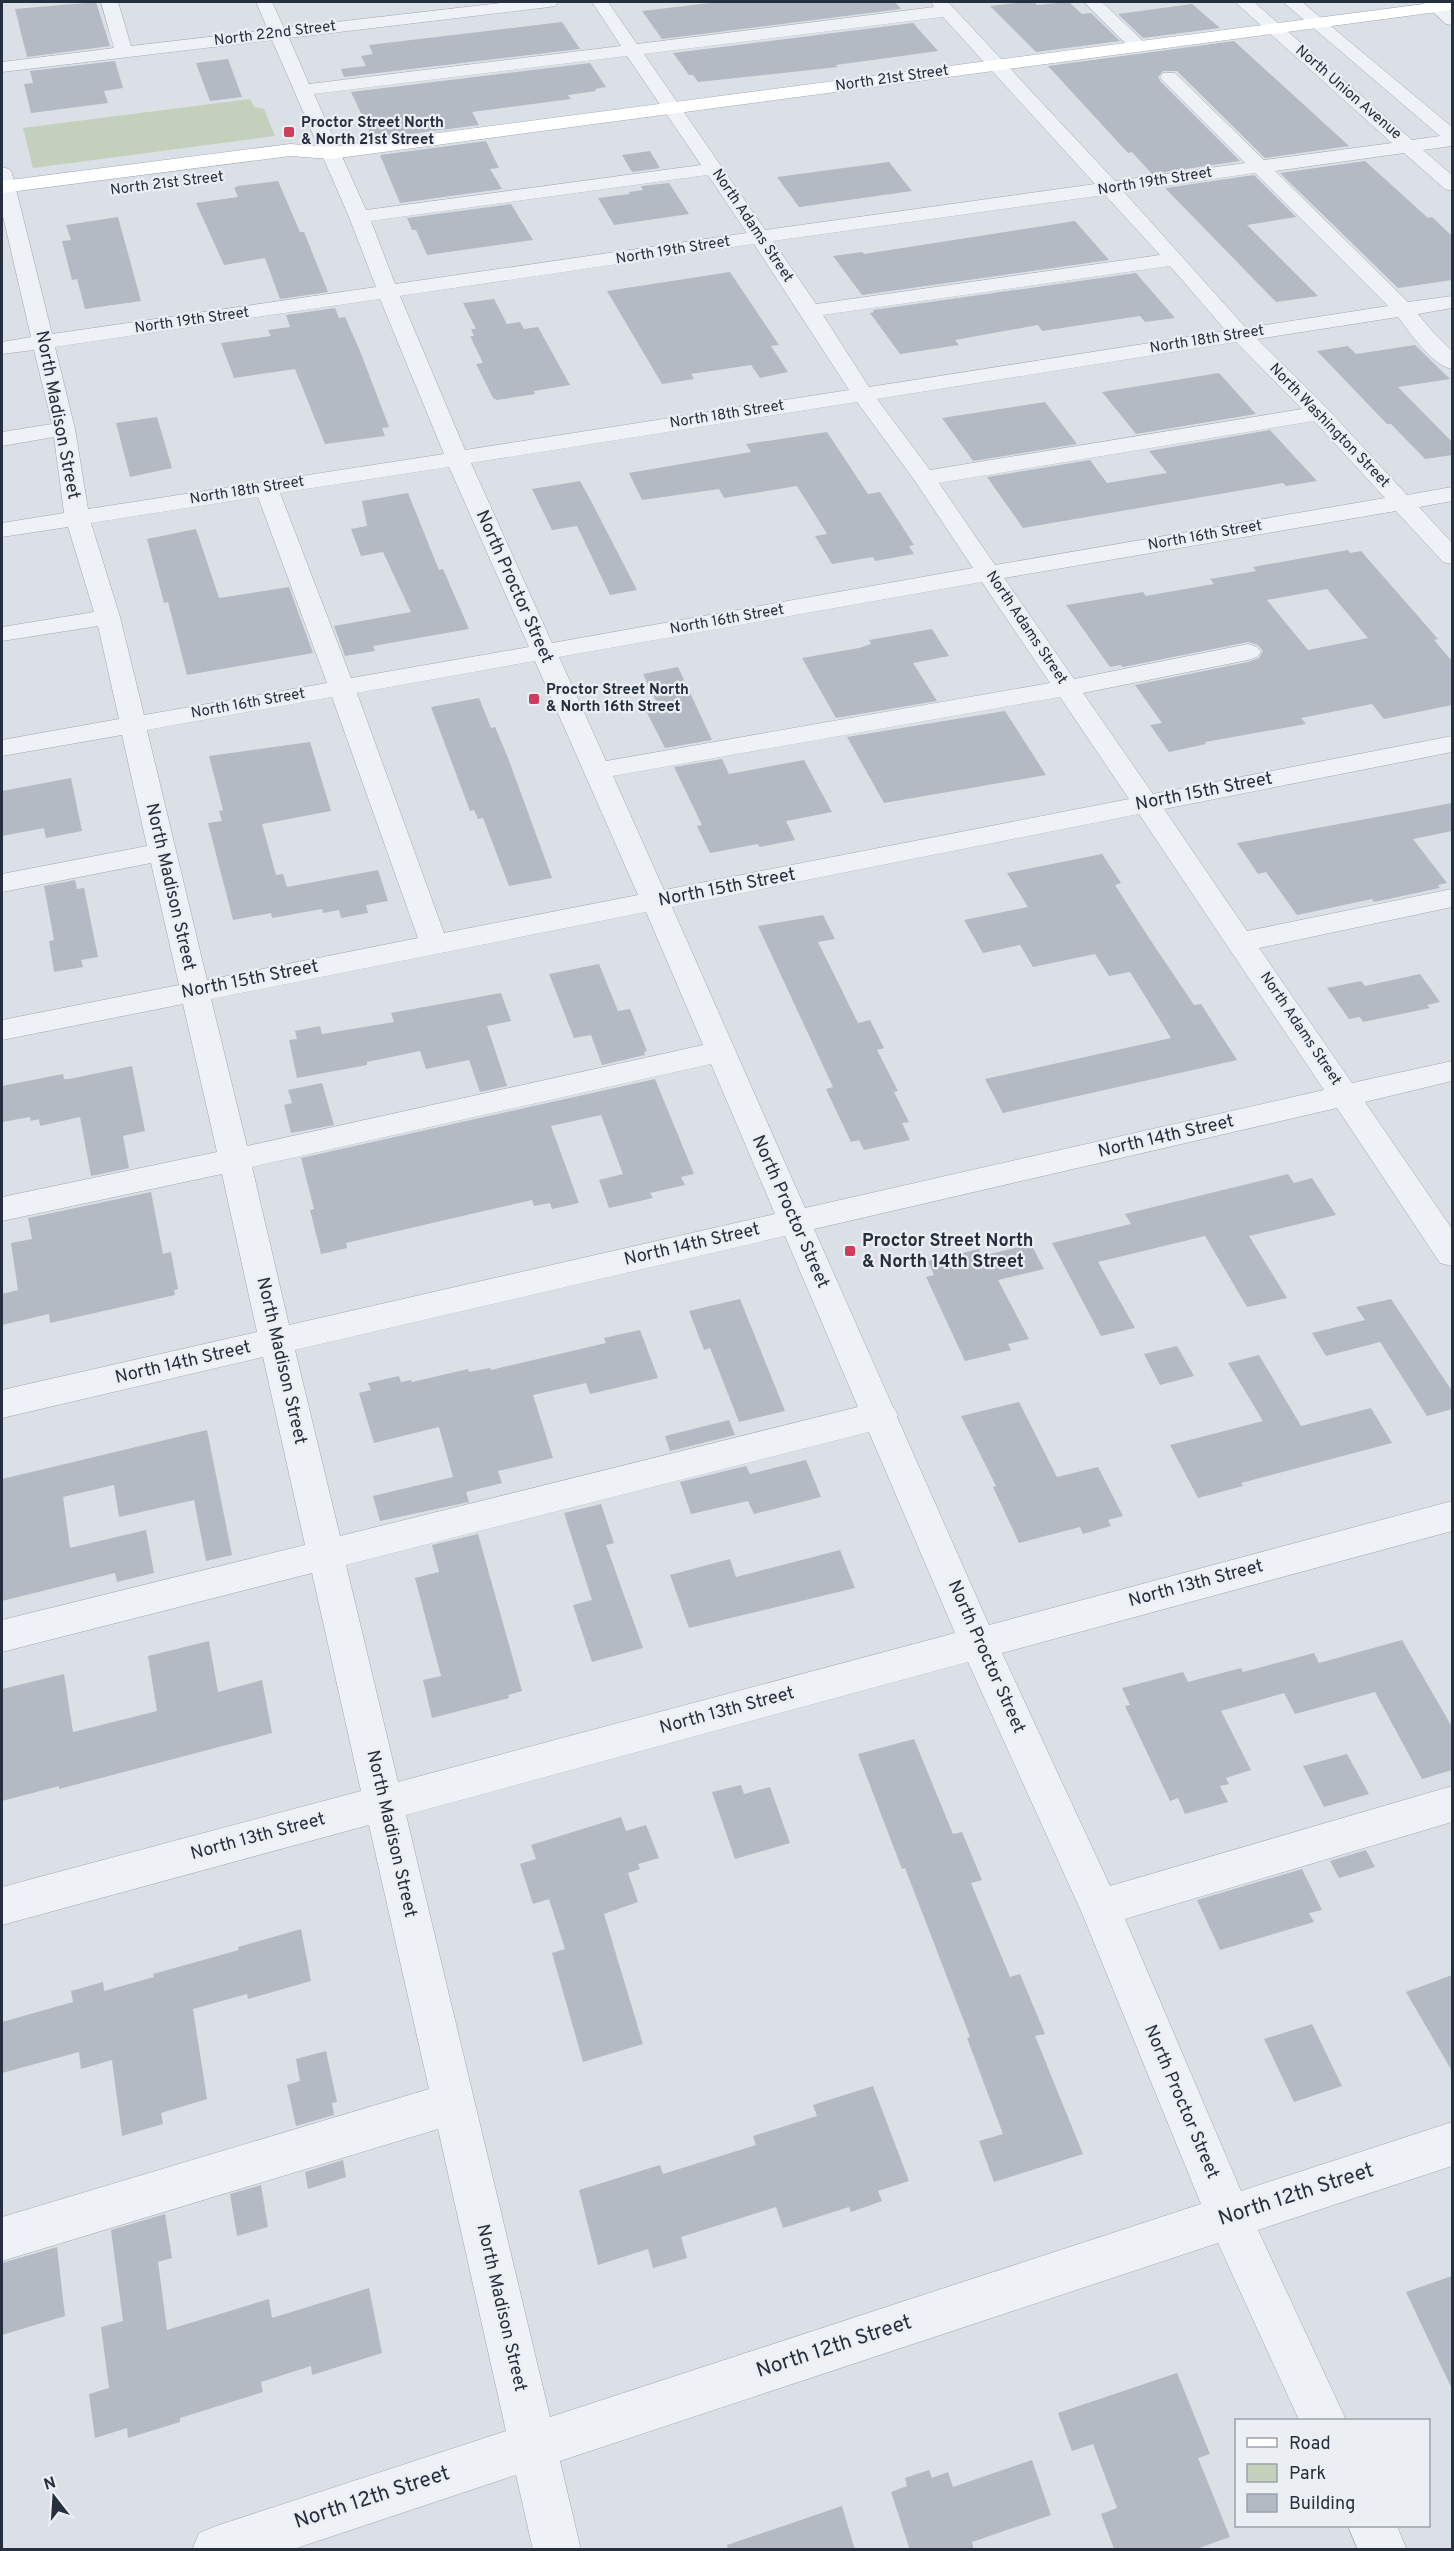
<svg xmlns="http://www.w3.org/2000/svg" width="1454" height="2551" font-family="Overpass,sans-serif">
  <rect width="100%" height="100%" fill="#dbe0e6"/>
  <polygon fill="#c2d0bc" points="250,99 254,107 264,109 275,136 33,168 23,128"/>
  <g fill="#b3bac3" fill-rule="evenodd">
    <polygon points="96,2 110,46 27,57 15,9"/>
    <polygon points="719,2 895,2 901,9 662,39 642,11"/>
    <polygon points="1024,2 1034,2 1037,5 1069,2 1082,14 1091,13 1120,41 1036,52 990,6"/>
    <polygon points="1192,4 1220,28 1143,38 1118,14"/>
    <polygon points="562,22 580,49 344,77 341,69 366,66 361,56 373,54 369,45"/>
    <polygon points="913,23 938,51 836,65 838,67 698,82 693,75 689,75 673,53"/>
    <polygon points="1234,41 1349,146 1265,158 1177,71 1163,71 1158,77 1161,82 1240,161 1152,174 1132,152 1128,153 1048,66"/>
    <polygon points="228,59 242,97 210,101 196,63"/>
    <polygon points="115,61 123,88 104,91 108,103 31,113 24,84 33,83 30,71"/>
    <polygon points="590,63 606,87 595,89 596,91 568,95 571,99 472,112 479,125 373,139 351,92"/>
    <polygon points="486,141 499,168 490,169 502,189 400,203 380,155"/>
    <polygon points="650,151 660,168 632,172 622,155"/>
    <polygon points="1365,161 1428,218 1432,217 1452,236 1452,280 1398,288 1280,173"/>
    <polygon points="889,162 912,191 799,207 777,177"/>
    <polygon points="1254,175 1296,217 1247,225 1318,296 1276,302 1165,188"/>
    <polygon points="278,181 300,232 304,232 328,292 280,299 265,258 224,265 196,203 238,197 234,188 238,186"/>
    <polygon points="669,183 689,214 614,225 598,198 630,194 629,192 643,190 641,186"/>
    <polygon points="511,204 533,240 427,255 416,230 412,230 407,218"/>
    <polygon points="118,217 141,301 85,309 77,279 72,280 62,241 71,240 66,225"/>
    <polygon points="1075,221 1109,260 862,295 833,256 862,252 864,254"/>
    <polygon points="730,272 779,345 771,346 788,372 760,378 751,365 691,374 694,379 662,384 607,291"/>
    <polygon points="1136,273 1175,318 1145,322 1140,316 1042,331 1038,325 955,340 959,345 900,354 870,313 874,312 873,310"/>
    <polygon points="494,299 507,324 520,322 524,329 538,327 570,385 534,391 535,394 497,400 493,398 476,364 483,363 470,336 474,336 471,329 476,329 463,303"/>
    <polygon points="335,308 339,318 345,317 360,351 389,427 382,428 385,436 325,444 295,369 234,378 221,343 271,336 268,330 290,327 286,315"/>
    <polygon points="1415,345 1450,379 1398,387 1452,442 1452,455 1425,459 1391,424 1387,424 1317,351 1348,346 1356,354"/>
    <polygon points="1219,373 1256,414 1136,434 1102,392"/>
    <polygon points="1045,402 1077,444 973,461 942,418"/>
    <polygon points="157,417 172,468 130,477 116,423"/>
    <polygon points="1270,430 1317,481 1286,486 1283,483 1023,528 987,477 1090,460 1107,483 1167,473 1149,451"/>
    <polygon points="827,432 868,494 880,492 914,545 909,546 914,554 875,561 873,557 832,564 815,536 827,534 797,486 724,498 719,489 642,500 629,473 751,452 746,444"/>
    <polygon points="580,481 590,499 637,590 610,595 577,526 552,530 532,489"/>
    <polygon points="408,493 439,570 443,569 469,629 373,646 375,651 345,656 334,626 411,612 383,552 361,556 351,529 367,526 362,501"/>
    <polygon points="196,529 219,598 289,587 313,653 187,675 168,602 164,603 147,539"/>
    <path d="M1348 550 1350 553 1361 551 1438 639 1434 640 1452 661V705L1384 719 1372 704 1301 718 1306 724 1205 742 1206 744 1169 752 1150 725 1162 723 1135 685 1248 662 1259 658 1263 651 1258 645 1248 642 1123 667 1121 665 1110 667 1066 605 1143 592 1146 596 1151 595 1214 584 1210 579 1256 571 1253 567ZM1327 589 1368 638 1308 650 1267 600Z"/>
    <polygon points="932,629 949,656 913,663 937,701 836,718 802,658 859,648 871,644 869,640"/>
    <polygon points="678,667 712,740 665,748 646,711 660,709 643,674"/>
    <polygon points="479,698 491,728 495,727 508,758 552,878 509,886 483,818 478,819 474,810 470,811 431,707"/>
    <polygon points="1005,711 1046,775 884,803 847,737"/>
    <polygon points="310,742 331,811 262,824 276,875 283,874 287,887 378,870 388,901 366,905 368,913 341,918 339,910 323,913 322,909 272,918 271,913 233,920 208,823 222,821 219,811 223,810 209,756"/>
    <polygon points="722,759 729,774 804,760 832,812 786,821 795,840 760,847 758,844 710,853 697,826 702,825 674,767"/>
    <polygon points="71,778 82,831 46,838 44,828 2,836 2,791"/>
    <polygon points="1452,803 1452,831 1413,839 1447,883 1438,885 1440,888 1374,902 1372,899 1297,915 1266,872 1258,874 1237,843"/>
    <polygon points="1102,854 1121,883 1115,885 1149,938 1194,1005 1201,1004 1237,1060 1003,1113 985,1079 1171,1038 1130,972 1109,976 1095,954 1033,967 1020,945 983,953 964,920 1028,907 1007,873"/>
    <polygon points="75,880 77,889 84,888 98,957 81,960 83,967 54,972 49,941 54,940 44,886"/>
    <polygon points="823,915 835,939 818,942 858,1023 870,1020 884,1048 877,1050 898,1091 894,1092 909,1122 902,1123 910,1140 864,1150 859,1140 851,1142 826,1089 833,1087 758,926"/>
    <polygon points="599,964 618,1011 630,1009 647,1051 644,1052 645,1055 602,1065 591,1035 574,1038 549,974"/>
    <polygon points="1420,974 1440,1002 1427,1005 1430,1008 1363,1022 1360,1017 1349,1019 1327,988 1361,981 1365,986"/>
    <polygon points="501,993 511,1021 487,1026 507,1086 480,1092 469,1060 426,1069 420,1051 367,1062 367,1065 297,1078 289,1040 297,1039 295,1031 320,1026 322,1034 394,1022 391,1013"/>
    <polygon points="132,1066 145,1131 123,1136 129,1168 91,1176 80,1117 40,1126 39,1119 31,1121 30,1117 2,1122 2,1086 63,1074 64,1079 69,1079"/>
    <polygon points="655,1079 694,1174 681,1177 685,1185 650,1193 653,1198 609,1208 599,1180 623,1174 601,1115 551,1126 579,1203 552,1209 550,1203 534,1206 532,1200 346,1243 347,1248 321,1254 310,1210 314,1209 301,1158"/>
    <polygon points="322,1083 334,1125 291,1133 284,1105 292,1103 288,1090"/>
    <polygon points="1288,1174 1294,1183 1312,1178 1336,1215 1249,1236 1287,1298 1247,1307 1205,1236 1098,1262 1135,1328 1101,1336 1052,1243 1131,1224 1125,1214"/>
    <polygon points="151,1192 163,1254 171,1252 178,1289 174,1290 175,1295 50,1323 49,1314 2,1325 2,1294 18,1290 11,1243 32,1239 28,1218"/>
    <polygon points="1031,1244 1044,1269 998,1280 1029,1339 1008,1344 1011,1350 965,1361 926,1277 934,1275 928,1261 979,1249 982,1256"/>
    <polygon points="740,1299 785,1411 739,1422 710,1348 704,1350 689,1311"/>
    <polygon points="1391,1299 1452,1391 1452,1409 1427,1416 1380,1342 1326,1356 1312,1333 1365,1320 1356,1307"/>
    <polygon points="640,1330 658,1378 590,1394 586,1383 533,1395 553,1458 498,1471 502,1483 466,1492 469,1502 380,1521 373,1496 453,1477 439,1427 374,1443 359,1393 371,1390 368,1383 399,1376 401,1382 411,1380 412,1382 468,1369 469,1372 490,1368 491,1370 606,1343 604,1338"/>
    <polygon points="1177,1346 1194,1376 1160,1385 1144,1354"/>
    <polygon points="1259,1355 1301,1426 1371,1408 1392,1443 1241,1483 1243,1486 1198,1498 1170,1445 1263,1421 1228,1363"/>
    <polygon points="1019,1402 1057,1477 1098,1467 1123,1516 1108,1520 1111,1526 1083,1534 1080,1527 1019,1543 993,1487 996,1486 961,1416"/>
    <polygon points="729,1420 735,1435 670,1451 665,1436"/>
    <polygon points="207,1430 232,1555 206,1561 194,1500 119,1517 114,1485 63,1497 70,1548 146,1530 154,1573 117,1582 115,1573 2,1601 2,1479"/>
    <polygon points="806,1460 821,1497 754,1514 748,1501 691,1514 680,1482 746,1466 750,1474"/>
    <polygon points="601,1504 614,1543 606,1545 643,1648 592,1662 573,1605 592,1600 564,1513"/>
    <polygon points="478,1534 522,1691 508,1695 509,1698 432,1718 423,1680 441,1676 415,1578 439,1572 432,1545"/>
    <polygon points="840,1550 855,1588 689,1628 670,1575 730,1559 736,1577"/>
    <polygon points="1402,1640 1452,1727 1452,1770 1422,1779 1375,1692 1295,1714 1284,1693 1221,1711 1251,1770 1226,1778 1229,1784 1220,1786 1228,1802 1185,1814 1178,1798 1170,1801 1125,1706 1130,1705 1122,1688 1183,1672 1188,1682 1241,1668 1243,1672 1314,1653 1319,1663"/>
    <polygon points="209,1641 218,1692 262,1680 272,1733 59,1789 59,1786 2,1801 2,1689 64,1674 73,1732 157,1711 148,1656"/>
    <polygon points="914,1739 953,1834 962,1832 982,1880 971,1883 1010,1977 1020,1974 1045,2034 1035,2036 1083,2154 994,2182 979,2141 1003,2134 967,2038 970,2037 905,1868 902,1869 858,1754"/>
    <polygon points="1347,1754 1369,1794 1324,1807 1303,1766"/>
    <polygon points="741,1785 744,1794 770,1787 790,1843 735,1859 712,1792"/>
    <polygon points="621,1817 626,1831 646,1825 659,1858 638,1864 640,1869 628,1873 638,1902 604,1914 643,2044 583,2062 552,1953 565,1949 549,1899 533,1904 520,1864 536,1859 531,1845"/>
    <polygon points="1366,1850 1375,1867 1339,1878 1330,1861"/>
    <polygon points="1302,1869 1322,1910 1309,1913 1314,1922 1220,1950 1197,1900"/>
    <polygon points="301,1929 311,1981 248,1999 247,1994 193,2009 207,2099 161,2113 163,2124 122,2136 112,2060 81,2069 79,2052 2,2073 2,2022 73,2002 71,1991 103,1982 104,1991 154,1977 153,1974 239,1950 238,1947"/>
    <polygon points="1452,1975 1452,2071 1406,1992"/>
    <polygon points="1312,2024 1342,2086 1294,2102 1264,2039"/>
    <polygon points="326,2051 337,2102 332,2103 334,2115 296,2126 287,2085 300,2081 296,2059"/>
    <polygon points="873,2086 909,2181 878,2191 882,2201 851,2212 849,2207 783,2228 776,2207 681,2237 687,2258 653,2268 648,2249 598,2265 579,2190 660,2165 663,2174 756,2145 753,2136 817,2116 813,2105"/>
    <polygon points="343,2160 346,2177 308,2189 305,2172"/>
    <polygon points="261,2185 268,2227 237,2236 230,2194"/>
    <polygon points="165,2214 172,2258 158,2262 167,2330 269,2299 272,2318 369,2288 382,2353 312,2375 311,2366 261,2382 263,2392 180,2418 180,2422 128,2438 127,2428 95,2438 89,2394 109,2388 101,2327 123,2321 111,2230"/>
    <polygon points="57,2247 65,2316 2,2335 2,2263"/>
    <polygon points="1452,2276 1452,2389 1406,2292"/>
    <polygon points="1177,2373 1210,2454 1198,2458 1230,2537 1196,2549 1114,2549 1101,2514 1117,2508 1093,2444 1072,2451 1058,2413"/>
    <polygon points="1032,2460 1051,2515 972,2542 974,2550 910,2550 891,2492 907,2486 905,2478 929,2470 932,2478 948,2472 953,2487"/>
    <polygon points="842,2506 855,2550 728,2550 727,2545"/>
  </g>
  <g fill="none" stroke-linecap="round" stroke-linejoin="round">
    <g stroke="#a1a7b0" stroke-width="1">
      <g id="minor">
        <path d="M101 2H118L131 46 268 30 256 2H272L284 28 509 2H558L555 6 549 7 289 38 309 84 621 46 592 2H608L637 44 934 7 931 2H948L1115 181 1245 163 1163 81 1160 77 1163 73H1175L1264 160 1392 143 1235 2H1254L1412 140 1440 136 1283 2H1302L1452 127V146L1423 150 1452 175V191L1445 189 1404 153 1275 171 1408 302 1452 296V308L1418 314 1432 331 1452 351V369C1433 366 1410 333 1398 317L1257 339 1327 408 1407 495 1452 487V501L1419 507 1452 543V564L1443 562 1396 511 1004 578 1074 679 1248 644 1257 647 1261 652 1257 657 1248 660 1083 693 1153 794 1452 736V752L1164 809 1247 931 1452 889V907L1259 948 1352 1083 1452 1061V1081L1365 1102 1452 1229V1266L1440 1263 1337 1108 814 1229 892 1405 898 1415 897 1417 989 1625 1452 1501V1531L1002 1653 1110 1886 1452 1786V1822L1125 1919 1241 2191 1452 2122V2166L1258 2230 1346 2420H1299L1218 2243 560 2461 581 2550H533L516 2475 291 2550H192L199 2533 216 2526 506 2431 438 2129 2 2261V2217L429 2089 369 1825 2 1925V1887L361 1791 312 1573 2 1652V1620L305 1545 263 1357 2 1418V1390L257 1332 222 1174 2 1221V1197L217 1152 183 1004 2 1040V1020L179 985 151 863 2 892V874L147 846 122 735 2 756V740L119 719 98 626 2 641V627L94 612 68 527 2 537V523L64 513 54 437 2 446V432L52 424 34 350 2 354V342L31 337 2 212V167L9 169 12 173 52 334 376 287 349 217 272 40 2 72V62L114 48ZM943 17 1095 184 765 230 644 54ZM627 56 701 165 366 210 314 94ZM1255 173 1388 306 1246 328 1124 192ZM708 175 747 233 395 284 371 221ZM1105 195 1160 255 816 304 773 241ZM754 244 849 390 465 450 400 296ZM1170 266 1226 331 869 387 823 315ZM380 299 444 454 88 509 75 429 55 347ZM1236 342 1302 409 930 470 877 399ZM857 402 915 481 973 568 552 643 471 463ZM1314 421 1385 498 995 565 939 483ZM449 467 529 647 351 678 280 493ZM258 497 327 683 144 715 120 617 91 523ZM982 582 1050 683 606 761 559 657ZM535 661 638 895 444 933 357 693ZM332 697 418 938 207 980 147 730ZM1060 697 1129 799 664 890 613 776ZM1139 814 1324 1090 805 1208 672 907ZM646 912 703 1045 247 1146 211 999ZM711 1064 775 1214 289 1325 252 1167ZM785 1236 858 1407 340 1536 295 1350ZM869 1432 955 1633 398 1782 346 1565ZM968 1662 1081 1911 1201 2204 550 2417 406 1815Z"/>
        <polygon points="1084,2 1102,2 1144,42 1147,46 1144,50 1132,50"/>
        <polygon points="1422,2 1440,2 1452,12 1452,25 1446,24"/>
        <polygon points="1348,2526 1397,2526 1407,2550 1358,2550"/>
      </g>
    </g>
    <g stroke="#9ba5b2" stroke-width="1">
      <polygon id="major" points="1439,2 1452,2 1452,10 331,159 290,156 2,193 2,181 290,144 331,147"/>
    </g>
    <use href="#minor" fill="#eef1f5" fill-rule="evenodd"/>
    <use href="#major" fill="#fff" fill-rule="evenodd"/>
  </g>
  <g fill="#d03c5a" stroke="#ebeff4" stroke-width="2">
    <rect x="283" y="126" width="12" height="12" rx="3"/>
    <rect x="528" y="693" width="12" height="12" rx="3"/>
    <rect x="844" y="1245" width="12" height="12" rx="3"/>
  </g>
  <g text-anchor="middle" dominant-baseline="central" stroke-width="4.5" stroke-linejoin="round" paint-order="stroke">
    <g font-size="15" fill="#252f3d" stroke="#ebeff4">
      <text transform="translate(275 34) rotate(-7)">North 22nd Street</text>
      <text transform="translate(892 79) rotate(-8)">North 21st Street</text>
      <text transform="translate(1348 93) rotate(41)">North Union Avenue</text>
      <text transform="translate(1155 182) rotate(-9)">North 19th Street</text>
      <text transform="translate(167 184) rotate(-7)">North 21st Street</text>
      <text transform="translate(752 226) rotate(56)">North Adams Street</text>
      <text transform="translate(673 251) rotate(-9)">North 19th Street</text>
      <text transform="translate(192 321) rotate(-8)">North 19th Street</text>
      <text transform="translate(1207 340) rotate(-9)">North 18th Street</text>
      <text transform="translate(727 415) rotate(-9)">North 18th Street</text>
      <text transform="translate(1329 426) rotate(46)">North Washington Street</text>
      <text transform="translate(247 491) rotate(-9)">North 18th Street</text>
      <text transform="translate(1205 536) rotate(-10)">North 16th Street</text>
      <text transform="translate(727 620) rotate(-10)">North 16th Street</text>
      <text transform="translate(1026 628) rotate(56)">North Adams Street</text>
      <text transform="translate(248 704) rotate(-10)">North 16th Street</text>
      <text transform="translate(1300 1029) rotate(56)">North Adams Street</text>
    </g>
    <g font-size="15" font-weight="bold" fill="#252f3d" stroke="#ebeff4" text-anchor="start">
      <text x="301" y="123">Proctor Street North<tspan x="301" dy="17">&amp; North 21st Street</tspan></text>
      <text x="546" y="690">Proctor Street North<tspan x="546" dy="17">&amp; North 16th Street</tspan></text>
    </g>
    <g font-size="18" fill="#252f3d" stroke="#ebeff4">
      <text transform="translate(57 415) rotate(79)">North Madison Street</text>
      <text transform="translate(514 587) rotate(66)">North Proctor Street</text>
      <text transform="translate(1204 792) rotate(-11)">North 15th Street</text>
      <text transform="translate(170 887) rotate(77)">North Madison Street</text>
      <text transform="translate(727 888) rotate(-11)">North 15th Street</text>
      <text transform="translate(250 980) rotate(-11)">North 15th Street</text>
      <text transform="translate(1166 1137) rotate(-13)">North 14th Street</text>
      <text transform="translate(790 1212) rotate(66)">North Proctor Street</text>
      <text transform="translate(692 1245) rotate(-13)">North 14th Street</text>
      <text transform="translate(281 1361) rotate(77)">North Madison Street</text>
      <text transform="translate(183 1363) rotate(-13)">North 14th Street</text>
      <text transform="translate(1196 1584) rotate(-15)">North 13th Street</text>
      <text transform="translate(986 1657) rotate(66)">North Proctor Street</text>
      <text transform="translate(727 1711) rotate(-15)">North 13th Street</text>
      <text transform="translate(391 1834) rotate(77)">North Madison Street</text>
      <text transform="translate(258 1837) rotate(-15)">North 13th Street</text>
      <text transform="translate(1181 2102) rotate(67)">North Proctor Street</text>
      <text transform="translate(501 2308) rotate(77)">North Madison Street</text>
    </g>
    <g font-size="18" font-weight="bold" fill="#252f3d" stroke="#ebeff4" text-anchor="start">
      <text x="862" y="1241">Proctor Street North<tspan x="862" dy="21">&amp; North 14th Street</tspan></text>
    </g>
    <g font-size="21" fill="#252f3d" stroke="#ebeff4">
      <text transform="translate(1296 2195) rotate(-18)">North 12th Street</text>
      <text transform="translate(834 2347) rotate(-18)">North 12th Street</text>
      <text transform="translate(372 2498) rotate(-18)">North 12th Street</text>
    </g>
  </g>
  <rect width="1454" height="2551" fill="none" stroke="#252f3d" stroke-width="6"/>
  <rect x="1235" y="2419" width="195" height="108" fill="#ebeff4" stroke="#9ca2ab" stroke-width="1.5"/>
  <rect x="1247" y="2438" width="30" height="9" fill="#ffffff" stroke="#9ca2ab" stroke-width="1.5"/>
  <text x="1289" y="2449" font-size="18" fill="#252f3d">Road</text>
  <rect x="1247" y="2464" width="30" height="18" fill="#c2d0bc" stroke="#9ca2ab" stroke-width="1.5"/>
  <text x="1289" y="2479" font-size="18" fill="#252f3d">Park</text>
  <rect x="1247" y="2494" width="30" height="18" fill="#b3bac3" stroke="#9ca2ab" stroke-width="1.5"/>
  <text x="1289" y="2509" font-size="18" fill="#252f3d">Building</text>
  <g transform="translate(54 2497) rotate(343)" stroke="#ebeff4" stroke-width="4.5" paint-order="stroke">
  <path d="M0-4.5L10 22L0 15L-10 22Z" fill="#252f3d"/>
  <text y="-9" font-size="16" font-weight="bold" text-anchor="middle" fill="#252f3d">N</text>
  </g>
</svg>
